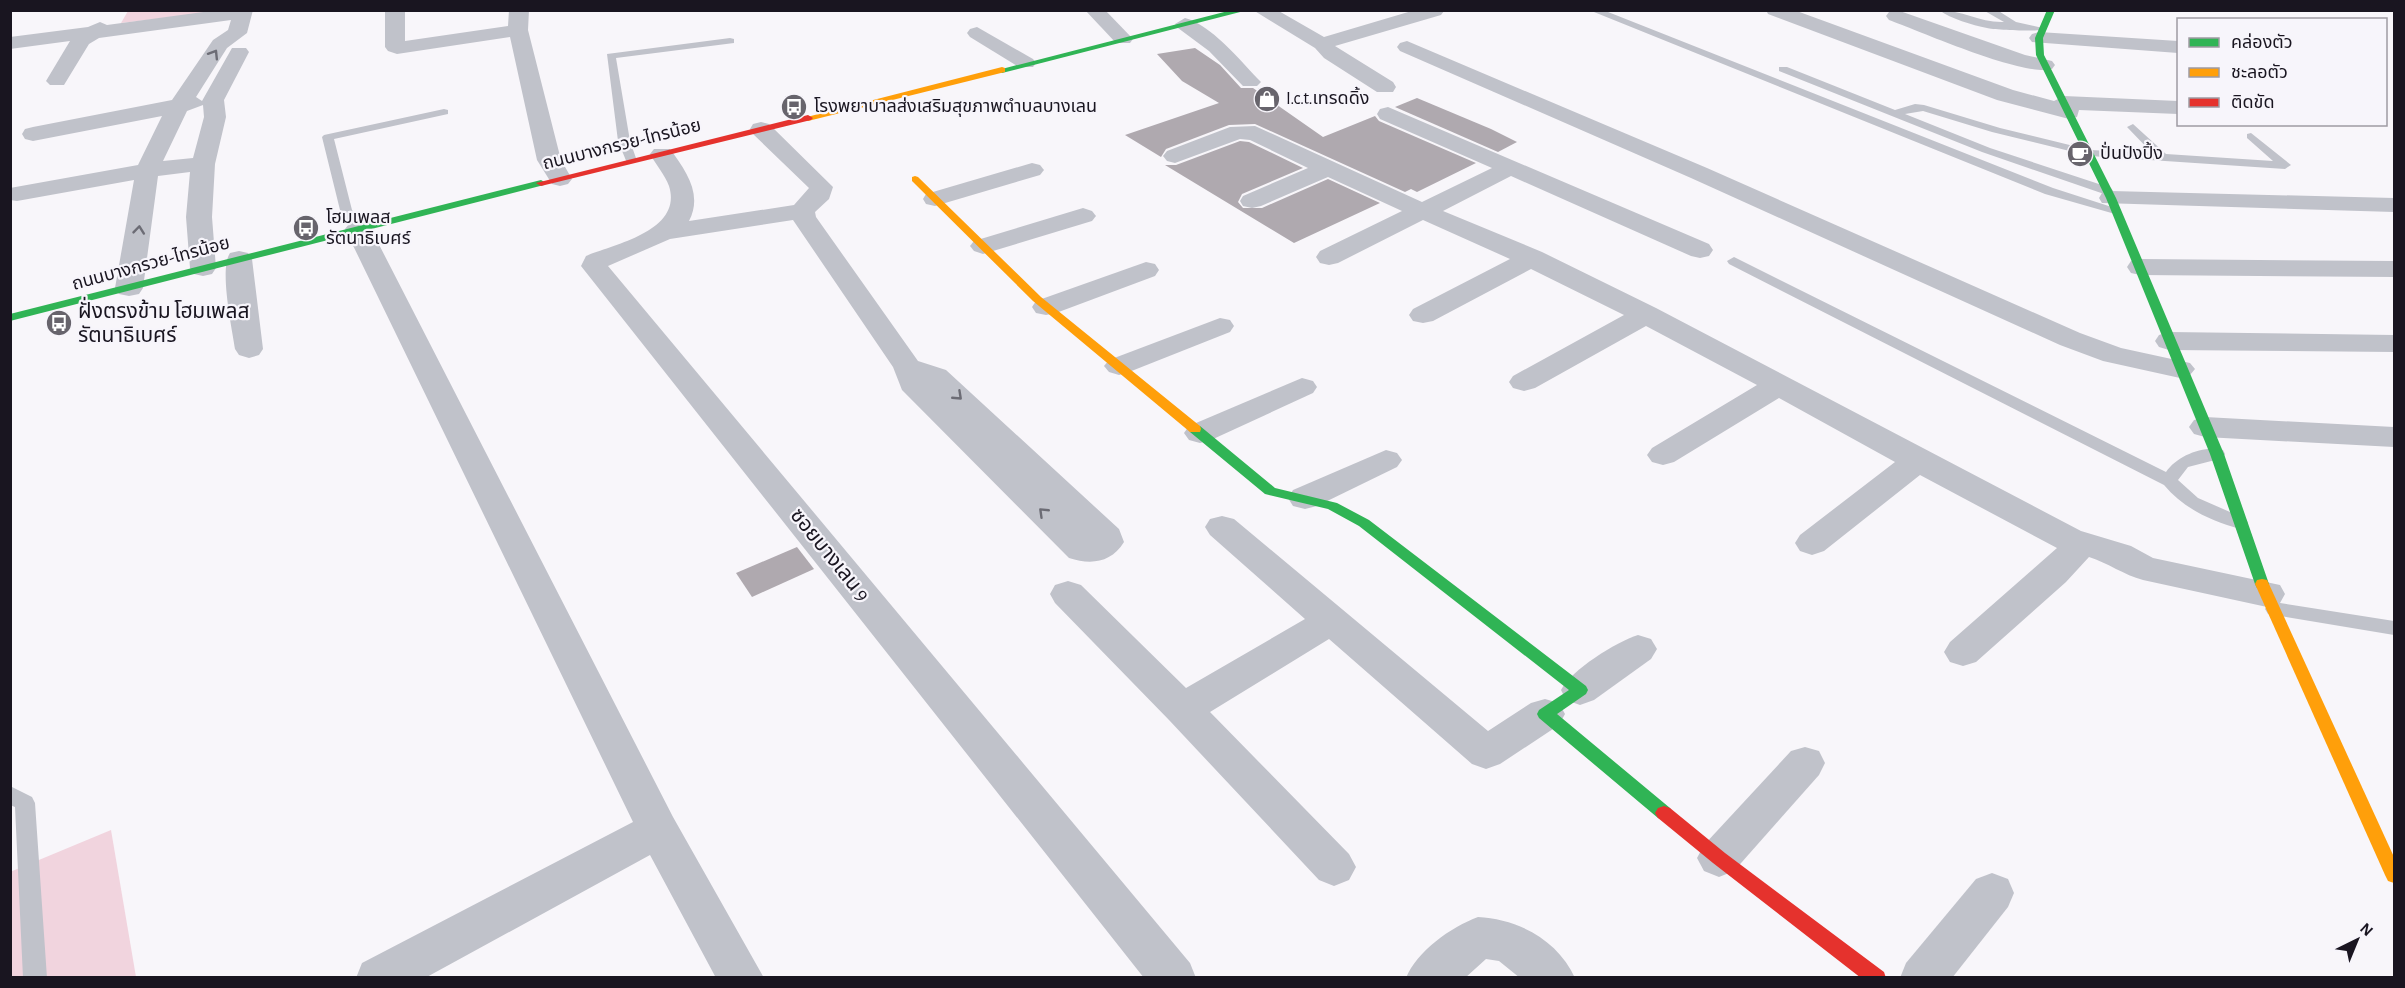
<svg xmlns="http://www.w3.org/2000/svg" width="2405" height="988" font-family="'Alegreya Sans','Noto Sans Thai',sans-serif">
  <rect width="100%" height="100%" fill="#f8f6fa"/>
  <g fill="#f1d4de">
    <polygon points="128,11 224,11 121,23"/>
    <polygon points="111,830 136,977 11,977 10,872"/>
  </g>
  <g fill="#afa9af">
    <polygon points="1195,48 1220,65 1241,88 1253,88 1323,137 1375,116 1379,121 1476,163 1417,192 1411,189 1405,192 1255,124 1229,125 1166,149 1161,157 1125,135 1219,103 1182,81 1157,54"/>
    <polygon points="1417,98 1491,129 1517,142 1498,152 1395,107"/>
    <polygon points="1240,141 1249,142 1303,168 1242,194 1238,202 1243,208 1262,208 1328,179 1380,203 1294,243 1165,165 1176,165"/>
    <polygon points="797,547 814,569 752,597 736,573"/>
  </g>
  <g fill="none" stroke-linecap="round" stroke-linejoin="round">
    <g fill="#c0c2ca" fill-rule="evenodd">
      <polygon points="1589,10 1603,10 2053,188 2121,210 2115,214 2045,194"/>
      <path d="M1939 10C1962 10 1981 23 2004 22L1983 10H1997L2016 22 2047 29C2043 32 1994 30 1987 28 1972 25 1951 19 1939 10Z"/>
      <polygon points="730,38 734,39 734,43 616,58 630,141 637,161 627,163 618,141 607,54"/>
      <polygon points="1779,67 1787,67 1895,110 1915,104 1924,105 2000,128 2090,150 2152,153 2127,127 2133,124 2166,154 2273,161 2247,138 2247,134 2251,133 2291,165 2285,169 2090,156 1992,132 1923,111 1905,114 1990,148 2111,188 2113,191 2107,195 1982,152 1779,71"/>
      <polygon points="444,109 448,110 448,114 334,139 352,210 364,229 362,232 354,232 340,210 322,137 324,135"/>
      <path d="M1734 257 2166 472C2177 456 2203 445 2223 450L2225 454 2223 458 2188 467 2178 480 2198 498 2246 519 2248 523 2240 529C2211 521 2183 508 2164 485L1729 264 1727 261Z"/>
      <polygon points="2274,602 2394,621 2394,635 2268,614 2265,609 2268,604"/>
      <polygon points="10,786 32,797 35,803 47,978 23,978 15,807 10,805"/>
    </g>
    <g fill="#c0c2ca" fill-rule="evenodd">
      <path d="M218 10H253L247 33 227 48 196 97 202 101 232 48H246L249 52 224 100 226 117 215 164 212 217 216 268 212 274 203 276 194 274 190 268 186 217 190 172 158 176 143 288 139 294 129 296 119 294 115 288 134 180 17 201 10 200V188L138 165 162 116 33 141 25 139 22 134 25 129 33 127 172 100 213 40 228 30 231 20 99 38 89 44 64 85H50L46 81 70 41 10 49V37L88 27 100 22 107 25ZM203 105 204 117 193 158 163 161 187 111Z"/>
      <polygon points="385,10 405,10 405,41 508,26 509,10 529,10 528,30 561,160 572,179 568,184 560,186 552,184 537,160 510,37 397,54 388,51 385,47"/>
      <polygon points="1085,10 1105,10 1133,39 1130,43 1116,43"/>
      <polygon points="1253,10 1277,10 1324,37 1415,10 1444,11 1441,15 1335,46 1393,82 1396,87 1393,92 1377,92 1324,58 1315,48"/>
      <polygon points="1766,10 1794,10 2013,90 2054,101 2064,96 2178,101 2178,114 2079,110 2077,117 2069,119 1997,100 1768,14"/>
      <path d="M1897 10 2025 55 2052 61 2055 65 2052 69C2023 77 1922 32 1889 20L1886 16 1889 12Z"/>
      <path d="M1185 18C1211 25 1239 59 1257 78L1261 82 1257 86H1243L1209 51 1178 28 1175 24Z"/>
      <polygon points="977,27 1033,59 1036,63 1033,67 1019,67 970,37 967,33 970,29"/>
      <polygon points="2039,32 2178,41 2178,53 2032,42 2029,38 2032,34"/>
      <polygon points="1407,41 1707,168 2080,333 2121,348 2190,363 2195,369 2190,375 2180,378 2103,361 2060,345 1691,178 1400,51 1397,47 1400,43"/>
      <path d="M1388 107 1709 244 1713 250 1709 256 1700 258 1691 256 1511 176 1443 211 1542 252 1656 308 2081 531 2131 546 2153 558 2280 585 2285 594 2280 603 2267 607 2143 580C2124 575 2108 563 2089 557L2066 582 1976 662 1963 666 1950 662 1944 652 1950 642 2057 548 1920 475 1824 551 1812 555 1800 551 1795 543 1800 535 1895 462 1779 398 1674 462 1663 465 1652 462 1647 455 1652 448 1757 385 1646 326 1535 388 1524 391 1513 388 1509 382 1513 376 1624 315 1531 269 1433 321 1423 323 1413 321 1409 315 1413 309 1510 259 1423 220 1338 263 1329 265 1320 263 1316 257 1320 251 1402 211 1328 177 1261 206 1252 208 1243 206 1240 201 1243 196 1308 168 1250 140 1240 139 1175 163 1167 161 1163 156 1167 151 1230 127 1255 126 1422 202 1492 168 1380 119 1377 114 1380 109Z"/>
      <path d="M761 122 769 124 833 187 829 199 815 212 816 217 918 361 946 370 1119 529 1124 542C1111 563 1091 565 1069 558L902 390 893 367 793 220 670 239 608 266 1190 963 1196 978H1144L581 266 586 256C615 244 683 231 669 186 665 175 656 165 650 154L654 149H670C686 171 703 194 689 221L794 205 809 188 753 134 750 129 753 124Z"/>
      <polygon points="1032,163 1040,165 1044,170 1040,175 935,206 926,204 923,199 926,194"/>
      <polygon points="2111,191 2394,198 2394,212 2102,203 2099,198 2102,193"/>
      <polygon points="1083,208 1092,211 1096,216 1092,221 983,254 974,251 970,246 974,241"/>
      <polygon points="358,221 367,224 371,229 673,817 764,978 716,978 650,855 425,978 356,978 362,963 633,822 345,229 349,224"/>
      <path d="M239 251 248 253 252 259 263 349 259 355 249 358 239 355 235 349C232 328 219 269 230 253Z"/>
      <polygon points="2140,259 2394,261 2394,277 2140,275 2131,273 2127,267 2131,261"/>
      <polygon points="1146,262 1155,264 1159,270 1155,276 1056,313 1046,315 1036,313 1032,307 1036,301"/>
      <polygon points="1220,318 1230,320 1234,326 1230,332 1129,372 1119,375 1109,372 1104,366 1109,360"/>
      <polygon points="2169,332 2394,335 2394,352 2169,350 2159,347 2155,341 2159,335"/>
      <polygon points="1302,378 1313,381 1317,387 1313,393 1211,440 1200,443 1189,440 1184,433 1189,426"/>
      <polygon points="2205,417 2394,427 2394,447 2205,437 2194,434 2189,427 2194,420"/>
      <polygon points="1386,450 1397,453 1402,460 1397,467 1317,506 1305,509 1293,506 1288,498 1293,490"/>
      <polygon points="1222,516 1234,519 1488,731 1531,703 1545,699 1559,703 1565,714 1559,725 1500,764 1486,769 1472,764 1329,639 1210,712 1349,854 1356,867 1349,880 1334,886 1319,880 1169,720 1055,603 1050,594 1055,585 1068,581 1081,585 1186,688 1305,619 1210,535 1205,527 1210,519"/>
      <path d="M1638 635 1651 639 1657 649 1651 659 1594 700 1580 705 1566 700 1561 690C1571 670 1616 642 1638 635Z"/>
      <polygon points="1805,747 1819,751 1825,763 1819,775 1734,871 1719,877 1704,871 1697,858 1704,845 1791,751"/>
      <polygon points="1992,873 2008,879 2014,893 2008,907 1952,978 1900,978 1906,963 1976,879"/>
      <path d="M1478 917C1518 919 1558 940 1575 978H1520L1499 961 1486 959 1465 978H1406C1417 951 1451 927 1478 917Z"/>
    </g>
    <g fill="#30b455" fill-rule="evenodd">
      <polygon points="1232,10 1248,10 1002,73 998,70"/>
      <polygon points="2047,10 2055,10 2043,38 2044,55 2116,198 2224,454 2269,584 2267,588 2257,588 2255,584 2210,454 2106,198 2036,55 2035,38"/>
      <polygon points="541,180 546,183 544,185 10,321 10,314"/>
      <polygon points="1195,425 1200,426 1275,488 1337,503 1369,520 1586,686 1588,690 1586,694 1557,714 1670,808 1673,813 1670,818 1664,820 1658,818 1539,718 1537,714 1539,710 1569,690 1359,526 1328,509 1265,494 1190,432 1189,429 1190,426"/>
    </g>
    <g fill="#ff9f0a" fill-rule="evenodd">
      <polygon points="1002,67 1005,68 1005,72 808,121 803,118"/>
      <polygon points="915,176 918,177 1041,297 1200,426 1201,429 1200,432 1190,432 1033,301 912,181 912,177"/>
      <polygon points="2262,579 2267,580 2269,584 2394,857 2394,883 2388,881 2385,875 2255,584 2257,580"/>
    </g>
    <g fill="#e5322d" fill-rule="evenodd">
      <polygon points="808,115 813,118 811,120 541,186 536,183"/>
      <polygon points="1664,806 1670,808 1725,853 1884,972 1886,978 1861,978 1713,863 1658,818 1655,813 1658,808"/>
    </g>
  </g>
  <defs><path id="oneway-chevron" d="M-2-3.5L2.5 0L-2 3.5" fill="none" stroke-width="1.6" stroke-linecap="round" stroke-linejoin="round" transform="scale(1.5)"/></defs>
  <g stroke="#6c6c75">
    <use href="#oneway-chevron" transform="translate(214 54) rotate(-58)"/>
    <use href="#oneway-chevron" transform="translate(139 230) rotate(-84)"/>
    <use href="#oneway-chevron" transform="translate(958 396) rotate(43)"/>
    <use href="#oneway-chevron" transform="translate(1043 512) rotate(-136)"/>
  </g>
  <defs>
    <g id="shop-disc" transform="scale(1.35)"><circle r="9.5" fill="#67646c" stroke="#f7f5fb"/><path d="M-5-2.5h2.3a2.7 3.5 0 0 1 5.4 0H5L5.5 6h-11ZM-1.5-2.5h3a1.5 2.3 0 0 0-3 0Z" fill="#fff"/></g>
    <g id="bus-disc" transform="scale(1.35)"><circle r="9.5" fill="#67646c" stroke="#f7f5fb"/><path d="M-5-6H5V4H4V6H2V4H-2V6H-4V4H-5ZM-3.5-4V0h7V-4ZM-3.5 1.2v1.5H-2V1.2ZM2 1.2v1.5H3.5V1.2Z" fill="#fff"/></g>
    <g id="cafe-disc" transform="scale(1.35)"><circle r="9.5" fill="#67646c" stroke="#f7f5fb"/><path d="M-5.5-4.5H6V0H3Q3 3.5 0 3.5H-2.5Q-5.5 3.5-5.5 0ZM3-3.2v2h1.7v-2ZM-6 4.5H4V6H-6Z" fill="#fff"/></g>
  </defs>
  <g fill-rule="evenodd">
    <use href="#shop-disc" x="1267" y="99"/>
    <use href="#bus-disc" x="794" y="107"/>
    <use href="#cafe-disc" x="2080" y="154"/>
    <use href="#bus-disc" x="306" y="228"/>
    <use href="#bus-disc" x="59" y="323"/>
  </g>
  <g text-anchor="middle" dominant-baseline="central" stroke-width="4.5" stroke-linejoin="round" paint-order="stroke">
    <g font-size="18" fill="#191520" stroke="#f7f5fb" text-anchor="start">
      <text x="1286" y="99">I.c.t.เทรดดิ้ง</text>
      <text x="814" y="107">โรงพยาบาลส่งเสริมสุขภาพตำบลบางเลน</text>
      <text x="2100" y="154">ปั่นปังปิ้ง</text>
      <text x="326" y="218">โฮมเพลส<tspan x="326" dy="21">รัตนาธิเบศร์</tspan></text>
    </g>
    <g font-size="18" fill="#191520" stroke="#f7f5fb">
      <text transform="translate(622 145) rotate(-14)">ถนนบางกรวย-ไทรน้อย</text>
      <text transform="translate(151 264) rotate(-15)">ถนนบางกรวย-ไทรน้อย</text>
    </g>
    <g font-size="21" fill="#191520" stroke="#f7f5fb" text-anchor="start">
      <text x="78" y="311">ฝั่งตรงข้าม โฮมเพลส<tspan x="78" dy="24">รัตนาธิเบศร์</tspan></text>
    </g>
    <g font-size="21" fill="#191520" stroke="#f7f5fb">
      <text transform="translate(830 555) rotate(51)">ซอยบางเลน 9</text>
    </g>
  </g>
  <rect width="2405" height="988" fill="none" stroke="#191520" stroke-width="24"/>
  <rect x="2177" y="18" width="210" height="108" fill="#f7f5fb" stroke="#9e9ba3" stroke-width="1.5"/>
  <rect x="2189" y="38" width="30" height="9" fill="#30b455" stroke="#9e9ba3" stroke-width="1.5"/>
  <text x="2231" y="48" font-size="18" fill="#191520">คล่องตัว</text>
  <rect x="2189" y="68" width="30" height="9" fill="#ff9f0a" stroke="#9e9ba3" stroke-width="1.5"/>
  <text x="2231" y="78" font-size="18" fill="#191520">ชะลอตัว</text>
  <rect x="2189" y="98" width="30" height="9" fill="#e5322d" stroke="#9e9ba3" stroke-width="1.5"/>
  <text x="2231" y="108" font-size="18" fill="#191520">ติดขัด</text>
  <g transform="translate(2357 940) rotate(43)" stroke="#f7f5fb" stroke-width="4.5" paint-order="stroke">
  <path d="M0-4.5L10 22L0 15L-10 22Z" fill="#191520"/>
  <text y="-9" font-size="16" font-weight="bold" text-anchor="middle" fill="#191520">N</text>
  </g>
</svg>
